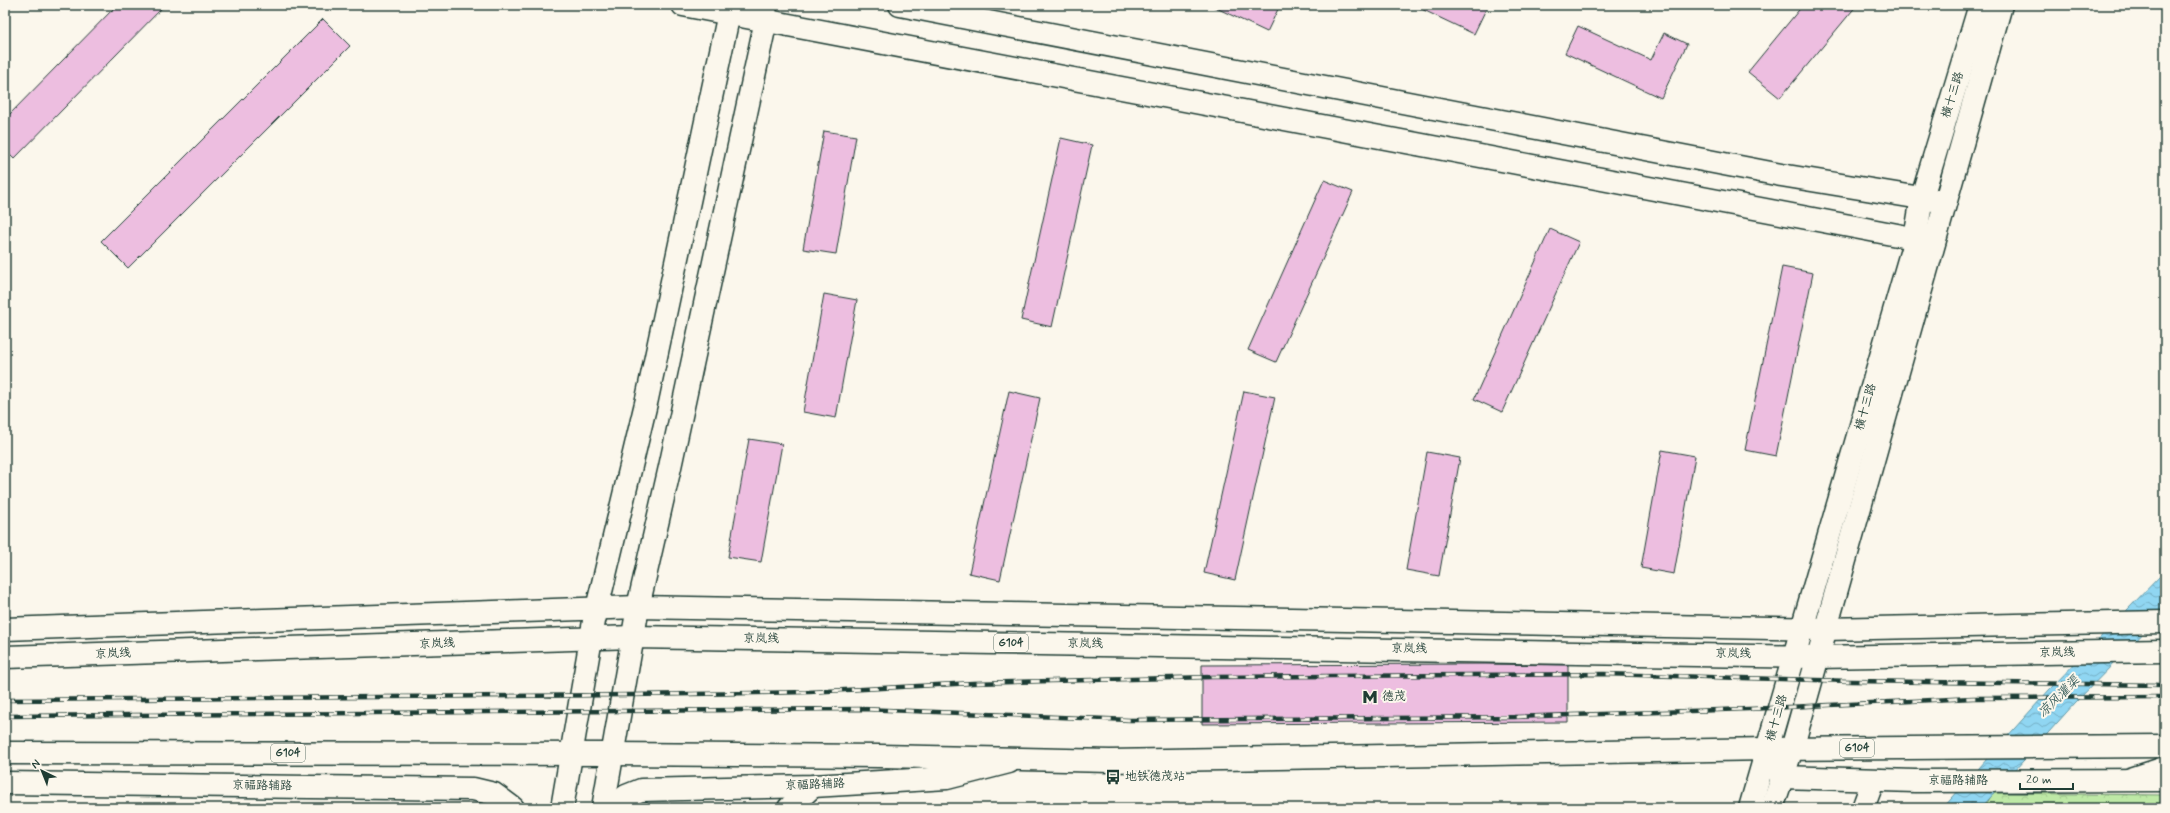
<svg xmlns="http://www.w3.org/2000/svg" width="2170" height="813" font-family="Mynerve,'LXGW WenKai TC',sans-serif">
  <defs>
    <pattern id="forest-crowns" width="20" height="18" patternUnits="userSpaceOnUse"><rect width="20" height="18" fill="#bee9a6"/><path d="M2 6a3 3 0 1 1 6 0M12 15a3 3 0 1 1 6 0" fill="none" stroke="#a3c990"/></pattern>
    <pattern id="water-waves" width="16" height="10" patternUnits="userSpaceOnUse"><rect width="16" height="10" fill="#90d6f2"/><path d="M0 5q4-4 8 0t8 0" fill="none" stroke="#75afc5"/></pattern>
  </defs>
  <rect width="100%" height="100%" fill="#fbf7ec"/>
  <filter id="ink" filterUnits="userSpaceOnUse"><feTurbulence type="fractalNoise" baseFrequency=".025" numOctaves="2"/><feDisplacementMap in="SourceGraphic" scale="8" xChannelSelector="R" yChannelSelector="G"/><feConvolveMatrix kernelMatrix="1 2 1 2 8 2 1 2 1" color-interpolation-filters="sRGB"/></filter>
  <g filter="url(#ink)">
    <polygon fill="url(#forest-crowns)" stroke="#6e936d" points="1993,793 2165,795 2165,808 1984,808"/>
    <polygon fill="url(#water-waves)" stroke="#6399a6" points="2165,571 2165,611 2074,704 1981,808 1943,808 2050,689"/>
    <g fill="#edbee0" stroke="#1f3d34">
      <polygon points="117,5 165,5 14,159 5,150 5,119"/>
      <polygon points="1210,5 1280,5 1267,32"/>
      <polygon points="1413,5 1488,5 1474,34"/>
      <polygon points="1803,5 1857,5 1780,98 1748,72"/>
      <polygon points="323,19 350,46 128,268 101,241"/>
      <polygon points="1578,26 1651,60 1664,33 1687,44 1661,98 1565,53"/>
      <polygon points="824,131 856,136 836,254 803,249"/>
      <polygon points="1061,138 1092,145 1052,327 1021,320"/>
      <polygon points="1324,180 1353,192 1276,362 1248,350"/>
      <polygon points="1550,229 1579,242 1502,412 1474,399"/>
      <polygon points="1782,267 1813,273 1776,456 1745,450"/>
      <polygon points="824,294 857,300 836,418 803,412"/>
      <polygon points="1009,391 1040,398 1000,580 969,573"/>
      <polygon points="1244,391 1275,397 1235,580 1204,573"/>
      <polygon points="749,439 782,444 761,562 728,557"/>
      <polygon points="1662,450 1695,456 1674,574 1641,568"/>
      <polygon points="1427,452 1460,458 1439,576 1406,570"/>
      <polygon points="1485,664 1568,665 1568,722 1202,724 1202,665"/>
    </g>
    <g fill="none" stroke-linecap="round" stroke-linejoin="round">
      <g stroke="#1f3d34" stroke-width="25">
        <g id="minor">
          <polyline points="683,5 1934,242"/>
          <polyline points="900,5 1781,175 1945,202"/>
          <polyline points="5,629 638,607 1825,629 2165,622"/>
          <polyline points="1775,764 1781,777 1915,781 2165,780"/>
          <polyline points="5,783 473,789 494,794 513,808"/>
          <polyline points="562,808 594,621 647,399 729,13 737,5"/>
          <polyline points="603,808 638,607 670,467 766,20 765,6"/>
          <polyline points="613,808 626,796 641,790 813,786 947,778 1009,762"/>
          <polyline points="789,808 813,786"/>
          <polyline points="1750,808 1915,239 1922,197 1980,5"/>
          <polyline points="1772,808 1792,749 2001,5"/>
        </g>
      </g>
      <g stroke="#1f3d34" stroke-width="25">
        <polyline id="major" points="1863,808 1873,781"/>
      </g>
      <g stroke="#1f3d34" stroke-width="25">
        <g id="highway">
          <polyline points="5,657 633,637 1816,657 2165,651"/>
          <polyline points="5,753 613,754 880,756 1110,761 1768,749 2165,746"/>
          <polyline points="2131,779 2165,768"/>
        </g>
      </g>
      <use href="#minor" stroke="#fbf7ec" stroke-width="22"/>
      <use href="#major" stroke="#fbf7ec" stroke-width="22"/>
      <use href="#highway" stroke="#fbf7ec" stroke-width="22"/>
      <g stroke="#1f3d34" stroke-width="4.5">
        <g id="rail">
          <polyline points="5,700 631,695 809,692 973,683 1212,677 1604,674 1851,681 2165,685"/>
          <polyline points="5,716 862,709 1130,720 1514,717 1749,709 1973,698 2165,697"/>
        </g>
      </g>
      <use href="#rail" stroke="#fbf7ec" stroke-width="3" stroke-dasharray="9" stroke-linecap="butt"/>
    </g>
  </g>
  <defs>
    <g id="metro-bare" transform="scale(1.2)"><path d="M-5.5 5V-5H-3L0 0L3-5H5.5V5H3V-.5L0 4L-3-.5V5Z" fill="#1f3d34" stroke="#fbf7ec" stroke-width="2.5" paint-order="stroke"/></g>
    <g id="bus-bare" transform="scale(1.2)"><path d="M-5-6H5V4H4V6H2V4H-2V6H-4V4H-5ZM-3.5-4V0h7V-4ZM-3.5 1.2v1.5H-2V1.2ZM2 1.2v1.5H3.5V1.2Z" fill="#1f3d34" stroke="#fbf7ec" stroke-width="2.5" paint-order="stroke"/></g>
  </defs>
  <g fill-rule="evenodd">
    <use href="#metro-bare" x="1370" y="697"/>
    <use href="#bus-bare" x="1113" y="777"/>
  </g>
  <g text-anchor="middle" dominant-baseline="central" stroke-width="4" stroke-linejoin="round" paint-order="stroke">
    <g fill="#fbf7ec" stroke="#61756b" stroke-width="1">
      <rect x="994" y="634" width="34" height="18" rx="3"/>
      <rect x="1840" y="739" width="34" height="18" rx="3"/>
      <rect x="271" y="744" width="34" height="18" rx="3"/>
    </g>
    <g font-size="11" font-weight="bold" fill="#1f3d34">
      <text x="1011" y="643">G104</text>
      <text x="1857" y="748">G104</text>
      <text x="288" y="753">G104</text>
    </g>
    <g font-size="12" fill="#1f3d34" stroke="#fbf7ec">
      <text transform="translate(1953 95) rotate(-73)">横十三路</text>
      <text transform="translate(1866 407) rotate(-74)">横十三路</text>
      <text transform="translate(761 639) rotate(1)">京岚线</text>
      <text transform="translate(437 644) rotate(-2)">京岚线</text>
      <text transform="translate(1085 644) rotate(1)">京岚线</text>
      <text transform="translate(1409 649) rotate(1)">京岚线</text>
      <text transform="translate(2057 653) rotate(-1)">京岚线</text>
      <text transform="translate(113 654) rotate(-2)">京岚线</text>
      <text transform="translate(1733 654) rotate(1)">京岚线</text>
      <text transform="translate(1777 718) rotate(-74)">横十三路</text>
      <text x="1958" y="781">京福路辅路</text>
      <text transform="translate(815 785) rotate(-2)">京福路辅路</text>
      <text transform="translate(262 786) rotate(1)">京福路辅路</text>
    </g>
    <g font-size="12" fill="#1f3d34" stroke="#fbf7ec" text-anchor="start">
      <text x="1382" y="697">德茂</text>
      <text x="1125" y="777">地铁德茂站</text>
    </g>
    <g font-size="13" font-style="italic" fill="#365c5a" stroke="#fbf7ec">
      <text transform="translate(2059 697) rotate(-45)">凉风灌渠</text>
    </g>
  </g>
  <rect width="2170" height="813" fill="none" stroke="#fbf7ec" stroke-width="20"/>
  <rect x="10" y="10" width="2150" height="793" fill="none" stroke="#1f3d34" stroke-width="1.5" filter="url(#ink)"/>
  <g transform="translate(42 771) rotate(317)" stroke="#fbf7ec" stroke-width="3" paint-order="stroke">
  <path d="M0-3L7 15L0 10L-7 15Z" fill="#1f3d34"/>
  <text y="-6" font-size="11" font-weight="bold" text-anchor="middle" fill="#1f3d34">N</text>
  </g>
  <path d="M2020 783v6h53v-6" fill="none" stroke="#1f3d34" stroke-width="2"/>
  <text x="2026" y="783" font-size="12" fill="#1f3d34" stroke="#fbf7ec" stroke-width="3" paint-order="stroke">20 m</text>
</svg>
